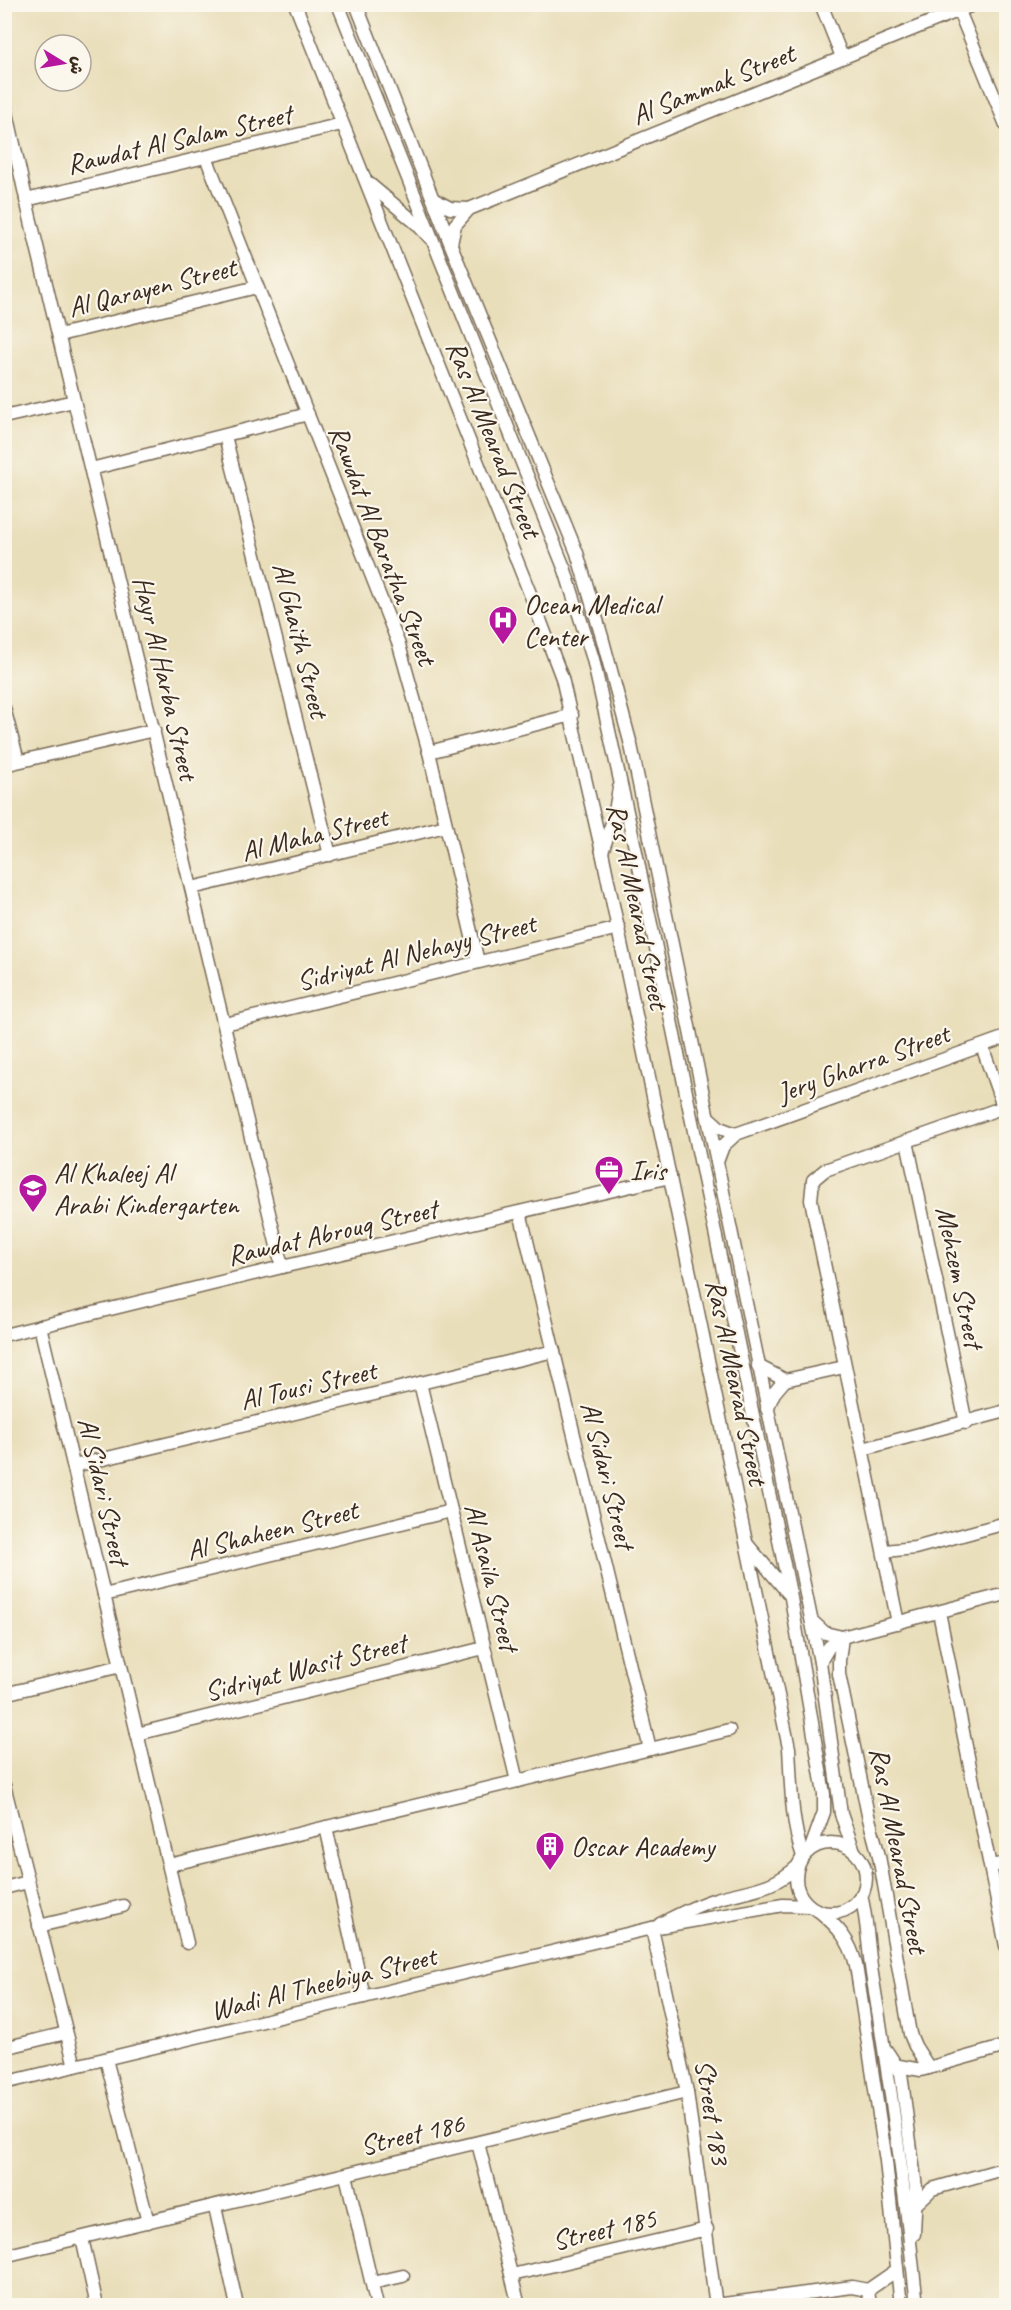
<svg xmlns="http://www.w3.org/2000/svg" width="1011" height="2310" font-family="Caveat,'Playpen Sans Arabic',sans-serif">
  <rect width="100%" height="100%" fill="#fbf7ec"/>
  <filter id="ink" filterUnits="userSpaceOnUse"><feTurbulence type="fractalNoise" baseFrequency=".0167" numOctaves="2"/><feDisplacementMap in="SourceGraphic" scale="12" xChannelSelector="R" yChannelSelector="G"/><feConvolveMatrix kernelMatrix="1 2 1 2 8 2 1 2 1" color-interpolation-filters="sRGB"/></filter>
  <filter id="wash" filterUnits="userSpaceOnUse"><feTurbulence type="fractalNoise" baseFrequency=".008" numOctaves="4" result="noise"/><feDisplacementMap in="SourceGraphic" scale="24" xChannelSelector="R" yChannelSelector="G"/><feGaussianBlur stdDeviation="1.35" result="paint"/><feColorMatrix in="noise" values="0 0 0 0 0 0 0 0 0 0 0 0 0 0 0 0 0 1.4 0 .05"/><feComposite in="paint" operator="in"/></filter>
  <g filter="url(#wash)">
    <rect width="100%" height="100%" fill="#e9deba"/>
  </g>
  <g filter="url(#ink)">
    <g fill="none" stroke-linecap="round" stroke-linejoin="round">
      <g stroke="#786955" stroke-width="15">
        <g id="minor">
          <path d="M295 4 533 601 562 678 602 852 789 1748C791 1782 791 1824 803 1856"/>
          <polyline points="338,4 565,570 593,659 636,852 791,1598 824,1794 824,1812 811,1848"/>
          <polyline points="356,4 451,245 577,553 602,637 631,745 820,1662 841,1814 854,1851"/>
          <polyline points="821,4 842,57"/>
          <polyline points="959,11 1006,125"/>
          <polyline points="4,99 30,217 282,1267"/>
          <polyline points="206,157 399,645 429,752 478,962"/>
          <polyline points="367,182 416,223 430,238"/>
          <polyline points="433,199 450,208 469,209"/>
          <polyline points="26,200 342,124"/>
          <polyline points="451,244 455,225 469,209 975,4"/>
          <polyline points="59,335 257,287"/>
          <polyline points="4,417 74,401"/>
          <polyline points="225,436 330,855"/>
          <polyline points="91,469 308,414"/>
          <polyline points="4,708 18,761"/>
          <polyline points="429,752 572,715"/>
          <polyline points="4,765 154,730"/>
          <polyline points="602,852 614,817 619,788"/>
          <polyline points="192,888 446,826"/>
          <polyline points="225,1024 619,928"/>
          <polyline points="982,1046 1006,1115"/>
          <polyline points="708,1117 720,1128 736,1134"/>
          <polyline points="907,1141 966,1423"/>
          <polyline points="717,1162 723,1146 736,1134 1006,1037"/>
          <polyline points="520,1212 650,1749"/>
          <polyline points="40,1326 187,1943"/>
          <polyline points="4,1335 282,1267 670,1177"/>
          <polyline points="758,1366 785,1380 844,1367"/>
          <polyline points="420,1383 517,1781"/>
          <polyline points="767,1409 774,1393 785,1380"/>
          <polyline points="863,1449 1006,1411"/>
          <polyline points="74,1466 554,1351"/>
          <polyline points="747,1544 788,1593"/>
          <polyline points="885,1551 915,1548 1006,1523"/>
          <polyline points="104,1595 451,1511"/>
          <polyline points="939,1612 1006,1946"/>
          <polyline points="812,1621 825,1633 842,1637"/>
          <polyline points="898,1623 811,1200 813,1180 825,1170 1004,1107"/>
          <polyline points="842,1637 839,1661 839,1674 868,1815 879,1856 910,2034 915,2046 929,2068"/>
          <polyline points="820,1662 829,1647 842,1637 1006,1594"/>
          <polyline points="4,1694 121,1666"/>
          <polyline points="137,1734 484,1648"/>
          <polyline points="4,1785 75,2066"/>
          <polyline points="326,1827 364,1997"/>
          <circle cx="831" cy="1878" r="35"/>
          <polyline points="169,1865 729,1730"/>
          <polyline points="991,1866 1006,1863"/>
          <polyline points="4,1888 28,1882"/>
          <path d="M861 1895C868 1923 868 1952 873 1980 891 2088 906 2197 917 2306"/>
          <path d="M819 1911C838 1927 850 1940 856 1965L886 2161 901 2306"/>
          <path d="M660 1924C678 1915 696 1905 716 1899 750 1889 770 1891 798 1866"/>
          <polyline points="39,1926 123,1906"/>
          <polyline points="652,1928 687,2092 716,2306"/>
          <polyline points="4,2048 66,2033"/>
          <polyline points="886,2050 901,2073 916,2188 914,2234"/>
          <polyline points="106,2059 148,2222"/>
          <polyline points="899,2066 921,2070 1006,2046"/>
          <polyline points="4,2083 652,1928 783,1905 809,1906"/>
          <polyline points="478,2143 519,2306"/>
          <polyline points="346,2175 377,2306"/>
          <polyline points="916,2204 932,2189 1006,2168"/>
          <polyline points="215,2207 237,2306"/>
          <polyline points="82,2238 97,2306"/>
          <polyline points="4,2256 687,2092"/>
          <polyline points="512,2275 707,2229"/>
          <polyline points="372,2283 403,2276"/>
          <polyline points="868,2290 897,2270"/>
          <polyline points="716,2305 852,2287 868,2290 870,2306"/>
        </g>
      </g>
      <use href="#minor" stroke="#fff" stroke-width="12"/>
    </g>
  </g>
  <defs>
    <g id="hospital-pin" transform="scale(1.5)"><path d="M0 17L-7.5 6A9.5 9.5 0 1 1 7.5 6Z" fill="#b5179e" stroke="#fbf7ec"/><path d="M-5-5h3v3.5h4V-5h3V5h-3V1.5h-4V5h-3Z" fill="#fff"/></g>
    <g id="office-pin" transform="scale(1.5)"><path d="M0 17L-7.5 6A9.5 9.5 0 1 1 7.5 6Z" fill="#b5179e" stroke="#fbf7ec"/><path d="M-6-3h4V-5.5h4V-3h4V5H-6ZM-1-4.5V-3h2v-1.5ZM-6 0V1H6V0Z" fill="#fff"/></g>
    <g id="school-pin" transform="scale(1.5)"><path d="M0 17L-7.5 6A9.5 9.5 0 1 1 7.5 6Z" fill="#b5179e" stroke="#fbf7ec"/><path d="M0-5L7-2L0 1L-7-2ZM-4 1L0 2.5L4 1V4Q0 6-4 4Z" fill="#fff"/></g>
    <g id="building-pin" transform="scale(1.5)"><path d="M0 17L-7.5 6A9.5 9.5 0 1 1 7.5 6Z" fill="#b5179e" stroke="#fbf7ec"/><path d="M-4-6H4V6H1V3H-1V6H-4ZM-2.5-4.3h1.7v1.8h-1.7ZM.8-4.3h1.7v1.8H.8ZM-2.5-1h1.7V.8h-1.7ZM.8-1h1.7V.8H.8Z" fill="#fff"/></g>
  </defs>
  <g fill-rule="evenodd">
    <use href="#hospital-pin" x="503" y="620"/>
    <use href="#office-pin" x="609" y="1170"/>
    <use href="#school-pin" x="33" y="1188"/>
    <use href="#building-pin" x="550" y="1846"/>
  </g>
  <g text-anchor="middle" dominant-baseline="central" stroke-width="4.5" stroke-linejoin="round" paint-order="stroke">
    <g font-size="28" fill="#3b2a1e" stroke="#fbf7ec">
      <text transform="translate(713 84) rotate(-22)">Al Sammak Street</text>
      <text transform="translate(179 139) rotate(-13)">Rawdat Al Salam Street</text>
      <text transform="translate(152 287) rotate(-14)">Al Qarayen Street</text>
      <text transform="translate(494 439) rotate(68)">Ras Al Mearad Street</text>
      <text transform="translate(383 545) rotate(69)">Rawdat Al Baratha Street</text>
      <text transform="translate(301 640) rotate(76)">Al Ghaith Street</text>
      <text transform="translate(166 678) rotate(77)">Hayr Al Harba Street</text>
      <text transform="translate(314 834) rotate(-14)">Al Maha Street</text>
      <text transform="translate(638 906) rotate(78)">Ras Al Mearad Street</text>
      <text transform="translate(416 952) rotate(-14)">Sidriyat Al Nehayy Street</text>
      <text transform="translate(863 1063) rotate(-20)">Jery Gharra Street</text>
      <text transform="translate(332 1232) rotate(-13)">Rawdat Abrouq Street</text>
      <text transform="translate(960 1277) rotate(78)">Mehzem Street</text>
      <text transform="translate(737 1382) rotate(78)">Ras Al Mearad Street</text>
      <text transform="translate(308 1385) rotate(-13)">Al Tousi Street</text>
      <text transform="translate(608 1475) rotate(76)">Al Sidari Street</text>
      <text transform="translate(104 1491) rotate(77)">Al Sidari Street</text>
      <text transform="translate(272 1530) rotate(-14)">Al Shaheen Street</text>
      <text transform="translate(492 1577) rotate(76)">Al Asaila Street</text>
      <text transform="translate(305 1667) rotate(-14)">Sidriyat Wasit Street</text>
      <text transform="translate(899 1850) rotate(79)">Ras Al Mearad Street</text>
      <text transform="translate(323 1983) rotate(-14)">Wadi Al Theebiya Street</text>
      <text transform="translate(713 2112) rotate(81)">Street 183</text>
      <text transform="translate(412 2134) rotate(-13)">Street 186</text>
      <text transform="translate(604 2229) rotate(-13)">Street 185</text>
    </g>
    <g font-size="28" fill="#3b2a1e" stroke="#fbf7ec" text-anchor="start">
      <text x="524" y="604">Ocean Medical<tspan x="524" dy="32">Center</tspan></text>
      <text x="630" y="1170">Iris</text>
      <text x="54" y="1172">Al Khaleej Al<tspan x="54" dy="32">Arabi Kindergarten</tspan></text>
      <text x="571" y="1846">Oscar Academy</text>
    </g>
  </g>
  <rect width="1011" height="2310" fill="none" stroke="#fbf7ec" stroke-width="24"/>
  <g transform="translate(63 63) rotate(101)"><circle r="28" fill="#fbf7ec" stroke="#aea59a" stroke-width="1.5"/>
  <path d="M0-4.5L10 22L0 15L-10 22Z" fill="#b5179e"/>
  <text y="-9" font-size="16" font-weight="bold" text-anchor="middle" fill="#3b2a1e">ش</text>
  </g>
</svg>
